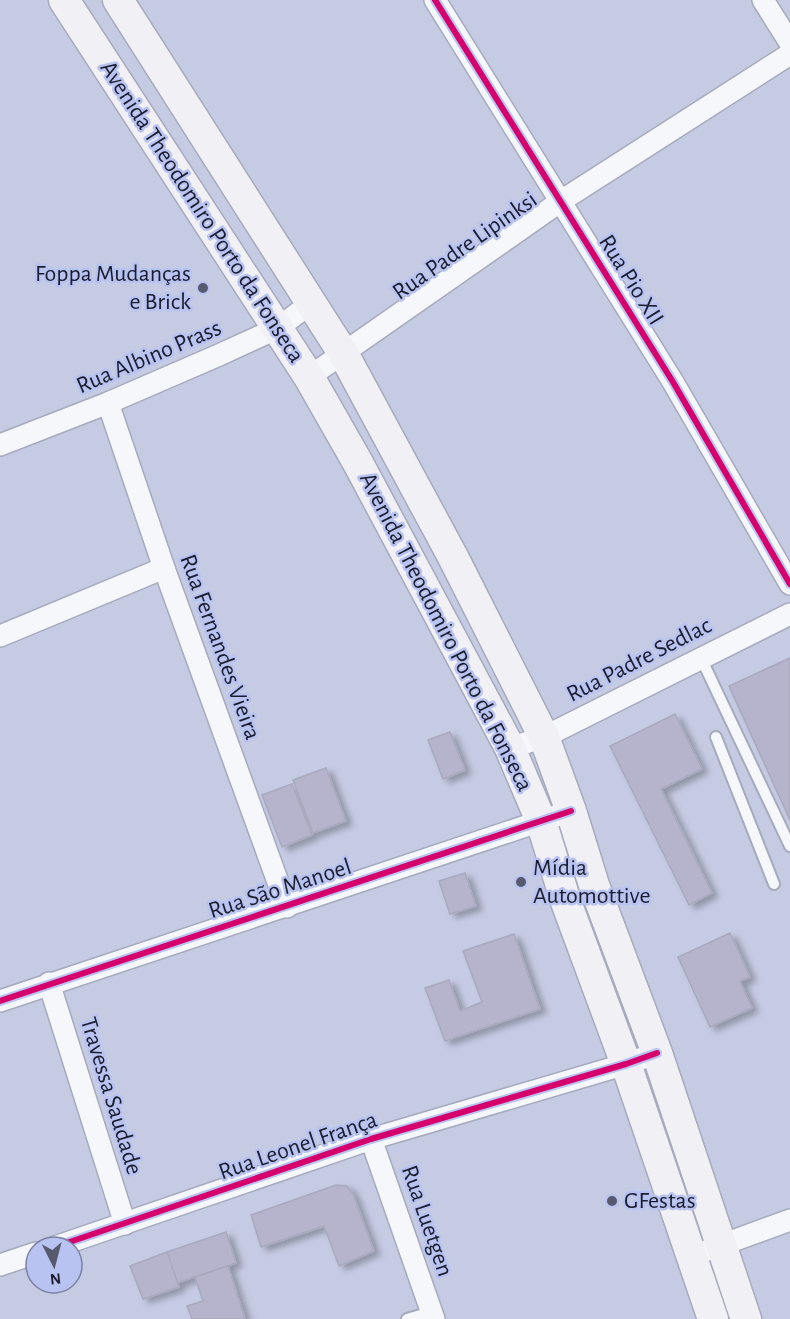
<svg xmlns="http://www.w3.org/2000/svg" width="790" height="1319" font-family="'Alegreya Sans',sans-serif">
  <defs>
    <filter id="shadow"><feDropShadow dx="6" dy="4" stdDeviation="3" flood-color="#0004"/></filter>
  </defs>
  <rect width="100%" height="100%" fill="#c6cbe4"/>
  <g fill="#b6b4cd" stroke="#a9a9bd" stroke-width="1.5" filter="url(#shadow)">
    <polygon points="790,658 790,820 729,686"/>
    <polygon points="675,714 702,769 661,789 712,893 689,905 610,746"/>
    <polygon points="450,732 465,770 443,779 428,740"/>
    <polygon points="326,768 346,821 313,833 293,780"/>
    <polygon points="292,784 312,835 282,847 262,795"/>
    <polygon points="465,873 476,906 450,914 439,881"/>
    <polygon points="730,933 750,977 740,981 752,1008 710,1027 678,957"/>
    <polygon points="514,934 540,1009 445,1041 425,988 449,980 460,1011 482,1002 463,951"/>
    <polygon points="336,1185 347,1186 353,1194 374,1251 339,1266 324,1226 261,1247 251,1215"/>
    <polygon points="226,1232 236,1263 177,1283 167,1252"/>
    <polygon points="167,1252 179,1287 143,1299 130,1266"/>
    <polygon points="228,1266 245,1319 192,1319 187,1306 203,1301 195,1277"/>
  </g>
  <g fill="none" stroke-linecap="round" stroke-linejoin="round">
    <g stroke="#a6aabd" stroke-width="14">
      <g id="service">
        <polyline points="701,658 790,846"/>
        <polyline points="716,737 774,884"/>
        <polyline points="407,1319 431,1312"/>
      </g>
    </g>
    <g stroke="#a6aabd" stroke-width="24">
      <g id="minor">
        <polyline points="435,0 673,382 790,584"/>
        <polyline points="763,0 790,43"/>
        <polyline points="309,377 561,201 790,54"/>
        <polyline points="108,403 164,568 287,907"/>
        <polyline points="0,445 108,403 219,355 278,328 311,303"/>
        <polyline points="0,636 164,568"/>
        <polyline points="510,748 544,737 790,614"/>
        <polyline points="49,983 125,1224"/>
        <polyline points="0,1001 571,811"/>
        <polyline points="371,1139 434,1319"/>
        <polyline points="55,1247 371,1139 626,1064 657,1053"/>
        <polyline points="708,1250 790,1220"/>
        <polyline points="0,1265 36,1253"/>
      </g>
    </g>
    <g stroke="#a6aabd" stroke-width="33">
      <g id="secondary">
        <polyline points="64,0 309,377 358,463 510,748 541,821 566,902 626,1064 713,1319"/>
        <polyline points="118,0 343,353 453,557 544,737 571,811 594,885 657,1053 746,1319"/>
      </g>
    </g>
    <use href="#service" stroke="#f6f7fb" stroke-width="10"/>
    <use href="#minor" stroke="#f6f7fb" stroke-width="21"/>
    <use href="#secondary" stroke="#f1f0f5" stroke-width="30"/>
    <g stroke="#b9c3f1" stroke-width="10">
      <g id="cycleway">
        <polyline points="435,0 673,382 790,584"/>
        <polyline points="0,1001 571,811"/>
        <polyline points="55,1247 371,1139 626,1064 657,1053"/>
      </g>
    </g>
    <use href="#cycleway" stroke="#d6006c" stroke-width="6"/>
  </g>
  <g fill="#575a6e" stroke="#b9c3f1" stroke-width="2">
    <circle cx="203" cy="288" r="6"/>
    <circle cx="521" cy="882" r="6"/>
    <circle cx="612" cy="1201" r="6"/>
  </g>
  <g text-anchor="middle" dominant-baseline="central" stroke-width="5" stroke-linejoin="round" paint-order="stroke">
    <g font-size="24" fill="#1b1d2e" stroke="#b9c3f1">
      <text transform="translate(202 212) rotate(57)">Avenida Theodomiro Porto da Fonseca</text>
      <text transform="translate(465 246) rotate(-35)">Rua Padre Lipinksi</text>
      <text transform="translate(631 280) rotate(58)">Rua Pio XII</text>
      <text transform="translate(149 357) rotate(-23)">Rua Albino Prass</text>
      <text transform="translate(446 632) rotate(63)">Avenida Theodomiro Porto da Fonseca</text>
      <text transform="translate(220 647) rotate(70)">Rua Fernandes Vieira</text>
      <text transform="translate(639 660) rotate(-27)">Rua Padre Sedlac</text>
      <text transform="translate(280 889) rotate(-18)">Rua São Manoel</text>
      <text transform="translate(111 1096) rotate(73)">Travessa Saudade</text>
      <text transform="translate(298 1146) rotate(-19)">Rua Leonel França</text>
      <text transform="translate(427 1221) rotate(71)">Rua Luetgen</text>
    </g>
    <g font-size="24" fill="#1b1d2e" stroke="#b9c3f1" text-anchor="start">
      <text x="191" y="274" text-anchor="end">Foppa Mudanças<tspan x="191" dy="28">e Brick</tspan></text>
      <text x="533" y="868">Mídia<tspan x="533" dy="28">Automottive</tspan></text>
      <text x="624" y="1201">GFestas</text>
    </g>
  </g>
  <g transform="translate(54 1265) rotate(174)"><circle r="28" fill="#b9c3f1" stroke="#7a81a3" stroke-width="1.5"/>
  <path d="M0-4.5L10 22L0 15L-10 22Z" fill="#575a6e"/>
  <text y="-9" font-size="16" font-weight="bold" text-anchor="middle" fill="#1b1d2e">N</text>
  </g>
</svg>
